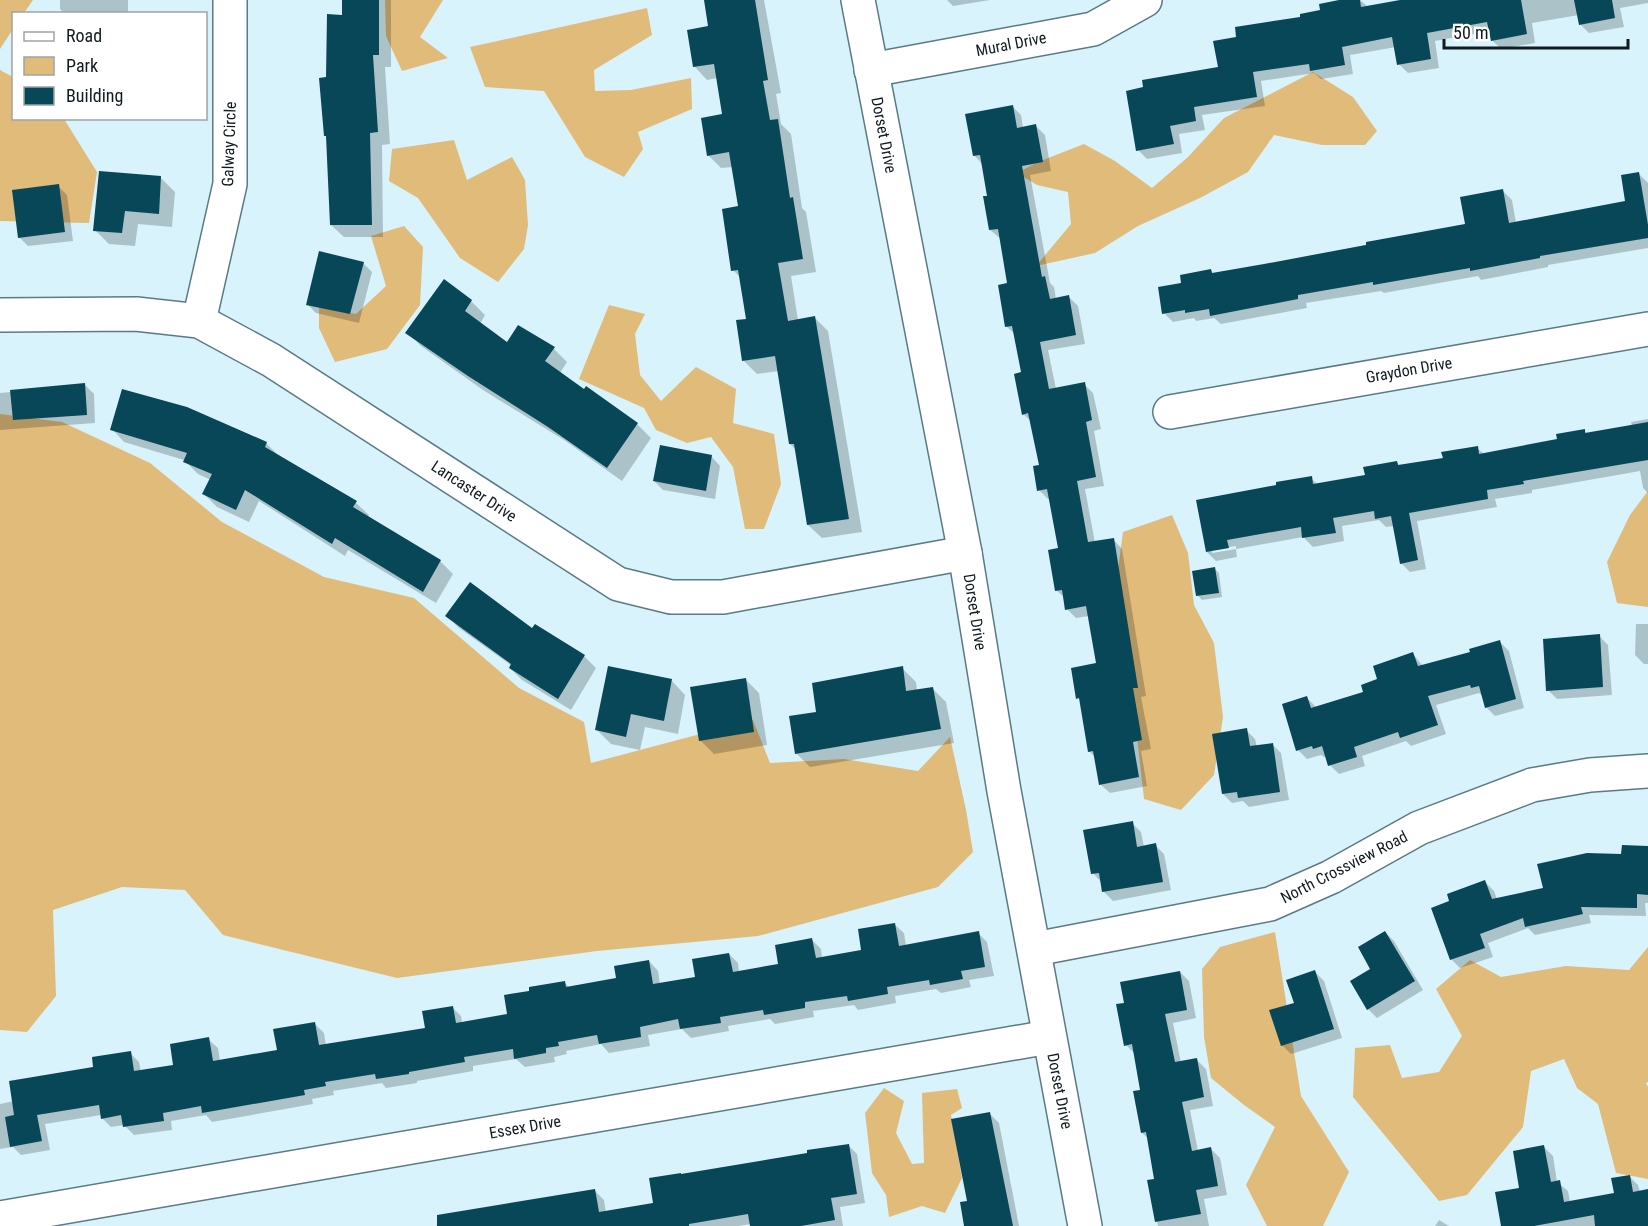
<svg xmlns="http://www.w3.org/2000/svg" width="1648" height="1226" font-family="'Roboto Condensed',sans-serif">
  <rect width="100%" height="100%" fill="#d8f3fc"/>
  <g fill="#e0bb7a">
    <polygon points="0,0 33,0 24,13 14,14 13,29 0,49"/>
    <polygon points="385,0 443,0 420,37 448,58 402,71 386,36"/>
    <polygon points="647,8 652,35 594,70 595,91 631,90 691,78 692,109 638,132 643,149 624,177 585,157 544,91 485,87 470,47"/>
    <polygon points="0,70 13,77 14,118 64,119 97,172 89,223 0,221"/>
    <polygon points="1313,72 1353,97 1377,131 1365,145 1322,145 1274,135 1248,172 1200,198 1138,226 1095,253 1036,266 1071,224 1068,192 1037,185 1017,173 1038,162 1084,144 1115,161 1152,188 1188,157 1224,118"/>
    <polygon points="454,140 467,180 512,157 525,180 528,225 524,249 498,282 460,258 418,198 389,181 392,149"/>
    <polygon points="404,226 423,247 420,305 387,349 335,362 319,328 319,307 356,314 386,286 371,236"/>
    <polygon points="609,305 645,314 635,334 640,375 661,401 696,367 736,389 733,423 774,434 781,484 764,529 745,529 733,467 711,437 687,443 656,430 644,408 579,379"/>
    <polygon points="0,414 62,422 150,463 222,522 324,577 414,598 519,688 584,722 591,763 753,720 770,763 844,759 918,771 950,737 966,810 973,852 938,887 758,936 597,951 397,978 223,935 185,890 122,887 53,910 56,996 27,1032 0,1030"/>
    <polygon points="1648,491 1648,607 1617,603 1607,562 1630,515"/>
    <polygon points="1172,515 1188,553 1194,605 1214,643 1223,717 1214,775 1181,810 1144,799 1128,657 1116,584 1123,532"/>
    <polygon points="1275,932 1301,1096 1349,1172 1323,1226 1267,1226 1246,1185 1275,1127 1244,1105 1211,1078 1204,1037 1202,969 1220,947"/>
    <polygon points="1648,947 1648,1082 1646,1083 1648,1087 1648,1179 1616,1173 1598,1104 1577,1088 1564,1059 1531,1071 1523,1127 1467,1195 1439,1201 1353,1097 1355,1048 1390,1045 1402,1078 1439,1072 1462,1036 1436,989 1470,960 1501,977 1566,966 1629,970"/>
    <polygon points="884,1088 904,1101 896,1133 912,1164 924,1163 922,1093 957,1089 962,1108 951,1115 962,1178 945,1213 922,1206 889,1217 886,1195 872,1173 865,1113"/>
  </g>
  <g fill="#0003" fill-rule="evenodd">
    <polygon points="60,0 128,0 128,14 64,14 60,9"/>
    <polygon points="343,0 391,0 391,67 385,67 390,144 382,145 383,237 344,237 331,225 327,79 343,17"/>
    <polygon points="705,0 764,0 781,93 776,94 781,124 791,134 802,208 806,212 816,272 791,276 798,320 815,318 828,331 862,532 822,538 808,525 796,450 790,444 779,371 757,374 744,361 747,320 741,278 733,270 740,207 733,167 721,168 708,155 723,115 717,78 707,80 694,66 709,28"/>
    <polygon points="947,0 990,0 953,6"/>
    <polygon points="1347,0 1360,0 1368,7 1409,0 1648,0 1648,3 1620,8 1624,27 1589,33 1580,24 1579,15 1532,23 1535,43 1501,49 1492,40 1490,31 1435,41 1439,68 1408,73 1399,64 1396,47 1350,55 1353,74 1321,79 1314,73 1261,81 1265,106 1202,115 1205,130 1179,134 1182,153 1147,159 1138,150 1219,68 1238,38 1302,19"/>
    <polygon points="1012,106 1021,115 1023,128 1036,126 1045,135 1051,171 1030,175 1050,283 1054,287 1056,299 1069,297 1078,306 1085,344 1048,350 1056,389 1084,384 1093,393 1101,429 1094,431 1104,486 1085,489 1095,543 1113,539 1122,549 1146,696 1141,697 1151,749 1141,751 1147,786 1110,793 1100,784 1095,757 1089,751 1081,701 1078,698 1098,664 1089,616 1076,618 1067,609 1065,598 1056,590 1060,549 1051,499 1048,499 1039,490 1040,466 1032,422 1023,414 1022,374 1016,335 1007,327 1009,284 1001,239 990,230 989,197 983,165 974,155"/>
    <polygon points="1639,174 1648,183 1648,248 1548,265 1548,267 1481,280 1478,276 1384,293 1381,291 1306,303 1307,308 1221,324 1214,318 1196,321 1194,318 1173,322 1164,313 1182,284 1211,271 1214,274 1264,265 1467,225 1503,191 1512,200 1516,223 1626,202"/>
    <polygon points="161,178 175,192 172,227 138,224 135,246 109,244 95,230"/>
    <polygon points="58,186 67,195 73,241 28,246 19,237"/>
    <polygon points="363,263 372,272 359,323 316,313 307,304"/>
    <polygon points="471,301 485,315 480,324 507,344 554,349 567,362 560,373 584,391 586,388 637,424 651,438 622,481 564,440 483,390 421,346 407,332"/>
    <polygon points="85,385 94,394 95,423 0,430 0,393"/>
    <path d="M1648 419V493L1643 488 1640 471 1532 490V493L1495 499 1497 507 1417 521 1426 569 1410 572 1401 563 1394 526 1386 527 1379 520 1342 526 1344 541 1313 547 1303 537 1236 549 1237 557 1216 561 1207 552 1311 478 1317 484 1366 476 1397 463 1400 466 1444 459 1477 448 1484 454 1559 440 1584 430 1588 434 1632 426 1631 422ZM1236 546V549L1212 553V550Z"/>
    <polygon points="112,429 266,443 279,456 356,503 369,515 368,517 440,561 453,574 436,603 348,550 345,556 259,501 249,522 217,507 204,494 211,480 198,474 184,460 124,442"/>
    <polygon points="711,456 720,466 715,499 663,490 654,481"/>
    <polygon points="1215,569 1219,573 1222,597 1202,600 1198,596"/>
    <polygon points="447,616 533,630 584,656 596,668 571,710 522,680 510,668 512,666 459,628"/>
    <polygon points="1636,624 1648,624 1648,664 1644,664 1635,655"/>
    <polygon points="1599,636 1608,645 1612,695 1557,699 1548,690"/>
    <polygon points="1500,642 1509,651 1524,708 1495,716 1486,707 1483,696 1479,693 1436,705 1446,734 1411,746 1406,741 1362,756 1365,766 1339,774 1330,765 1327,756 1324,757 1321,755 1307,759 1298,750 1307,698 1317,708 1365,693 1413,654 1423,666 1472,653"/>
    <polygon points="902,668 916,682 917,691 932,688 946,702 954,743 810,767 796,753 818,713"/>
    <polygon points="745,679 759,693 767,745 714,754 700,740"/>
    <polygon points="672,681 685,695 678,734 645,727 640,750 611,744 597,730"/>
    <polygon points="1246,730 1255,739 1257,747 1272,744 1281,753 1289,800 1249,807 1243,801 1232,803 1223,794"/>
    <polygon points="1132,823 1141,832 1144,847 1155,845 1164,854 1171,890 1113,901 1104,892 1102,883 1093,873"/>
    <polygon points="1648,847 1648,903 1645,903 1646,916 1589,915 1591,923 1535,935 1528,928 1488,943 1493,957 1460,968 1451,959 1451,902 1485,882 1494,891 1497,899 1545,889 1623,855"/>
    <polygon points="894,924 904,933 906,946 978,933 987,942 994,976 969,980 971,987 941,993 936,989 895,996 896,1003 858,1010 854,1005 813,1011 814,1017 775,1024 770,1019 728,1026 729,1031 691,1038 682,1029 648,1035 650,1046 609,1053 601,1044 566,1051 567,1054 554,1057 555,1062 525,1067 516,1059 473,1066 473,1071 417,1081 417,1083 386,1088 382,1083 333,1091 334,1095 312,1099 313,1104 212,1122 206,1115 171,1121 172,1130 134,1135 124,1125 111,1127 102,1118 101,1115 45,1124 50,1150 21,1155 13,1147 0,1149 0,1104 14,1101 130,1053 139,1062 141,1072 175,1066 208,1039 218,1048 220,1061 278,1051 315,1024 324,1033 326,1046 427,1029 452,1007 461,1016 462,1023 509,1015 531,992 564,982 570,988 618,979 649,961 658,971 660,984 697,978 729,954 738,963 739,973 780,966 812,940 821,949 822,958 863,951"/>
    <polygon points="1385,932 1394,941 1423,990 1377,1018 1368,1009"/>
    <polygon points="1180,972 1189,981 1196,1018 1173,1023 1181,1063 1197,1060 1206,1069 1213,1106 1190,1110 1198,1151 1211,1149 1220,1158 1227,1195 1204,1199 1209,1226 1158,1226 1149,1181 1156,1180 1149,1139 1142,1133 1142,1091 1135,1054 1126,1045 1126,1004"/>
    <polygon points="1315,972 1324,981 1342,1038 1291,1054 1282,1045 1295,1004"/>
    <polygon points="990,1114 999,1123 1019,1226 966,1226 968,1202"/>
    <polygon points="848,1145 857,1154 865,1203 840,1207 843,1226 752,1226 751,1224 738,1226 631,1226 682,1176 809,1155"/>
    <polygon points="1544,1147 1553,1156 1557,1182 1568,1191 1570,1202 1615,1194 1629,1176 1638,1185 1640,1192 1648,1191 1648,1226 1502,1226"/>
    <polygon points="595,1191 604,1200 608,1226 435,1226"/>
    <polygon points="1439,1220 1449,1226 1435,1226"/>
  </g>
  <g fill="#074757">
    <polygon points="342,0 379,0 379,55 373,55 378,132 370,133 372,225 330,225 326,136 324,136 319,78 326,77 327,14 342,15"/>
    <polygon points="704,0 755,0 768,80 763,81 770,120 778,119 790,198 793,197 803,259 778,263 788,321 815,316 849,519 807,525 794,444 789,444 775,356 742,361 736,320 746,319 738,270 731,271 722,209 738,206 729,152 707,156 701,118 722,114 714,64 693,67 687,30 708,26"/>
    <polygon points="1339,0 1360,0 1361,7 1400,0 1521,0 1527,34 1491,41 1487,22 1427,33 1431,59 1397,65 1392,37 1342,47 1345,65 1310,71 1309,64 1253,72 1257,97 1194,107 1196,121 1170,126 1174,144 1136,151 1126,91 1143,87 1142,80 1218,67 1213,41 1236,37 1235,27 1300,17 1300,14 1320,10 1319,4"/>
    <polygon points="1574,0 1612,0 1615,18 1579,25"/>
    <polygon points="1013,105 1017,128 1036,124 1043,162 1022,166 1042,277 1045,276 1050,299 1069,295 1076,335 1040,342 1049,389 1085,382 1092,420 1086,422 1096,477 1077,481 1088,542 1114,538 1138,688 1133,688 1142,740 1133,742 1139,777 1099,785 1093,751 1088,752 1079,698 1076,699 1071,668 1096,663 1086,606 1065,610 1062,590 1055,591 1048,550 1058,548 1047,489 1037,491 1033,466 1039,465 1028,413 1022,415 1014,374 1021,372 1012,326 1005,327 998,285 1007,283 998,229 989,230 983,196 987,196 980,155 973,156 965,114"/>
    <polygon points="99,171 161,176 159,214 125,211 122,233 93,231"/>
    <polygon points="1639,172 1648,225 1648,238 1540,256 1540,258 1470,271 1470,268 1373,285 1373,282 1298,295 1298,299 1210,316 1209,309 1185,313 1185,310 1162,314 1158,287 1181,283 1180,275 1211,269 1212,273 1264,264 1366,245 1366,242 1465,224 1460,197 1503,189 1509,223 1625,201 1621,175"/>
    <polygon points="59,184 65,232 18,238 12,190"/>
    <polygon points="319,251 364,262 350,314 306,305"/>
    <polygon points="444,279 472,300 465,311 507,342 518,325 555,347 545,361 584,389 586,386 638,423 607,468 548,427 468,376 405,333"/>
    <polygon points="85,383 87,415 13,420 10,390"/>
    <polygon points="122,389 187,407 267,442 265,447 357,501 353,507 441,560 423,592 335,538 332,544 245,490 236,510 202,494 212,474 183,462 187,453 110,430"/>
    <polygon points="1648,422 1648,460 1523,481 1524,484 1487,490 1488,499 1409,513 1418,560 1400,564 1391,516 1375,519 1374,511 1333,518 1336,533 1302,538 1301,527 1227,540 1229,548 1206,552 1196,500 1276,485 1276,482 1312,476 1313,484 1365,475 1363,467 1397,461 1398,465 1443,458 1441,452 1478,446 1479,454 1557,439 1556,434 1585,429 1585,433"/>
    <polygon points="660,445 712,455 706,491 653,481"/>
    <polygon points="1215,567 1219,593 1196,596 1192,571"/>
    <polygon points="470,582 532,628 535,624 585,655 558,699 509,668 511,664 445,616"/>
    <polygon points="1600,634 1603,687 1546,691 1543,639"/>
    <polygon points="1500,640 1516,699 1485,708 1479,686 1471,688 1470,685 1428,696 1438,725 1400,738 1398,732 1354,747 1357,757 1328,766 1322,746 1313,749 1312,746 1296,751 1282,704 1307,696 1311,708 1363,692 1361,685 1377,679 1373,666 1413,652 1418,666 1470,652 1469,649"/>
    <polygon points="608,666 672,679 664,721 631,714 626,737 595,730"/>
    <polygon points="903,666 906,691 933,687 941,729 795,754 789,716 816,712 812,683"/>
    <polygon points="746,678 754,732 699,741 690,687"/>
    <polygon points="1247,728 1250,746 1273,743 1280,792 1238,798 1237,792 1222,794 1212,734"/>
    <polygon points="1133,821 1137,847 1156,843 1163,882 1102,892 1099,873 1091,874 1083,830"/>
    <polygon points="1622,845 1648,846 1648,895 1637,894 1637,908 1581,907 1583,914 1525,927 1523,918 1480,934 1485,948 1450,960 1431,908 1449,901 1447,894 1485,880 1492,899 1543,888 1537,864 1587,853 1621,854"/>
    <polygon points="895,923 899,946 979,931 985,967 961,971 963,979 930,985 929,980 887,987 888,994 848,1001 847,996 805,1002 805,1008 764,1015 763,1010 720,1017 721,1023 680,1029 678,1019 640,1027 641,1037 599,1044 597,1035 558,1042 559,1046 546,1048 546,1053 514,1059 513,1049 464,1057 465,1062 409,1072 409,1074 376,1079 375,1074 325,1082 326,1086 304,1090 305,1095 202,1113 201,1106 163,1113 164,1121 123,1127 121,1115 101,1119 99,1105 37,1115 42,1141 10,1147 5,1117 14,1115 9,1081 93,1067 92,1057 131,1051 134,1071 173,1065 170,1044 209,1037 213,1061 277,1050 273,1029 315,1022 319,1045 425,1028 422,1011 453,1006 456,1023 507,1014 504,995 529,991 529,987 565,981 566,987 616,978 614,966 649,960 653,984 695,977 692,959 729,953 733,972 778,964 775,945 812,938 816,958 861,950 858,929"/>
    <polygon points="1385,931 1415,981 1367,1010 1350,981 1370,969 1358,947"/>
    <polygon points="1315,970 1334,1029 1281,1046 1269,1010 1294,1003 1286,980"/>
    <polygon points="1180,971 1187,1010 1165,1014 1175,1062 1197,1058 1204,1097 1182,1102 1192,1151 1211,1147 1218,1186 1196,1190 1201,1214 1155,1222 1147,1180 1154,1179 1146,1132 1141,1133 1133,1091 1140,1090 1132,1044 1124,1046 1116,1004 1124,1003 1120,982"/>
    <polygon points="990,1112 1013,1226 964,1226 960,1202 967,1201 951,1119"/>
    <polygon points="849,1144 857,1194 831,1198 835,1220 801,1226 750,1226 748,1214 689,1224 689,1226 437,1226 437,1215 595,1189 599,1212 653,1203 649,1178 681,1173 681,1174 807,1153 807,1150"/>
    <polygon points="1544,1145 1551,1182 1560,1180 1564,1202 1614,1193 1611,1178 1630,1175 1633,1192 1648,1189 1648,1226 1595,1226 1594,1215 1534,1226 1501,1226 1495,1192 1519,1188 1513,1151"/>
  </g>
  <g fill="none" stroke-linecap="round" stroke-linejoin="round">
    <g stroke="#5b7a84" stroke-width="36">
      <g id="minor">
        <polyline points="858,0 965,553 1004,791 1085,1226"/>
        <polyline points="871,70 1093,29 1145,0"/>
        <polyline points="0,315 136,314 199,321 271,360 618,584 671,597 723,597 965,553"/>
        <polyline points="199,321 230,184 230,0"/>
        <polyline points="1170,412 1648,329"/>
        <polyline points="1035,949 1270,904 1331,877 1419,828 1532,785 1590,775 1648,771"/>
        <polyline points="0,1218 1049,1037"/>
      </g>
    </g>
    <use href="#minor" stroke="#fff" stroke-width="33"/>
  </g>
  <g text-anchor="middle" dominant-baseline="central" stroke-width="6" stroke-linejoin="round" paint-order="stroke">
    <g font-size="16" fill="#0f1b1f" stroke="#fff">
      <text transform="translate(1011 44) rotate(-11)">Mural Drive</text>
      <text transform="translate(884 135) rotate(79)">Dorset Drive</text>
      <text transform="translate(229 144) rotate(-88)">Galway Circle</text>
      <text transform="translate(1409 370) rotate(-10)">Graydon Drive</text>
      <text transform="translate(474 491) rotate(33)">Lancaster Drive</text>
      <text transform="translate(975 612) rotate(81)">Dorset Drive</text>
      <text transform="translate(1344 867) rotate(-27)">North Crossview Road</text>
      <text transform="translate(1060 1091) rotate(79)">Dorset Drive</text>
      <text transform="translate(525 1127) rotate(-10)">Essex Drive</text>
    </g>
  </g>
  <rect x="12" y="12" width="195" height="108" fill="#ffffff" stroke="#9fa4a5" stroke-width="1.5"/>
  <rect x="24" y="32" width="30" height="9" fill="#ffffff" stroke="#9fa4a5" stroke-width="1.5"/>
  <text x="66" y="42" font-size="18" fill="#0f1b1f">Road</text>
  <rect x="24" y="57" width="30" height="18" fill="#e0bb7a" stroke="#9fa4a5" stroke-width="1.5"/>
  <text x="66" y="72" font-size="18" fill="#0f1b1f">Park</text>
  <rect x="24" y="87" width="30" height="18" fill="#074757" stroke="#9fa4a5" stroke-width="1.5"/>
  <text x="66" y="102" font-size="18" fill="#0f1b1f">Building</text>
  <path d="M1444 39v9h184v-9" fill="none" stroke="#0f1b1f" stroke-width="3"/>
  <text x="1453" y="39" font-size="18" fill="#0f1b1f" stroke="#ffffff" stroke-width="4.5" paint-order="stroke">50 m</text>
</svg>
